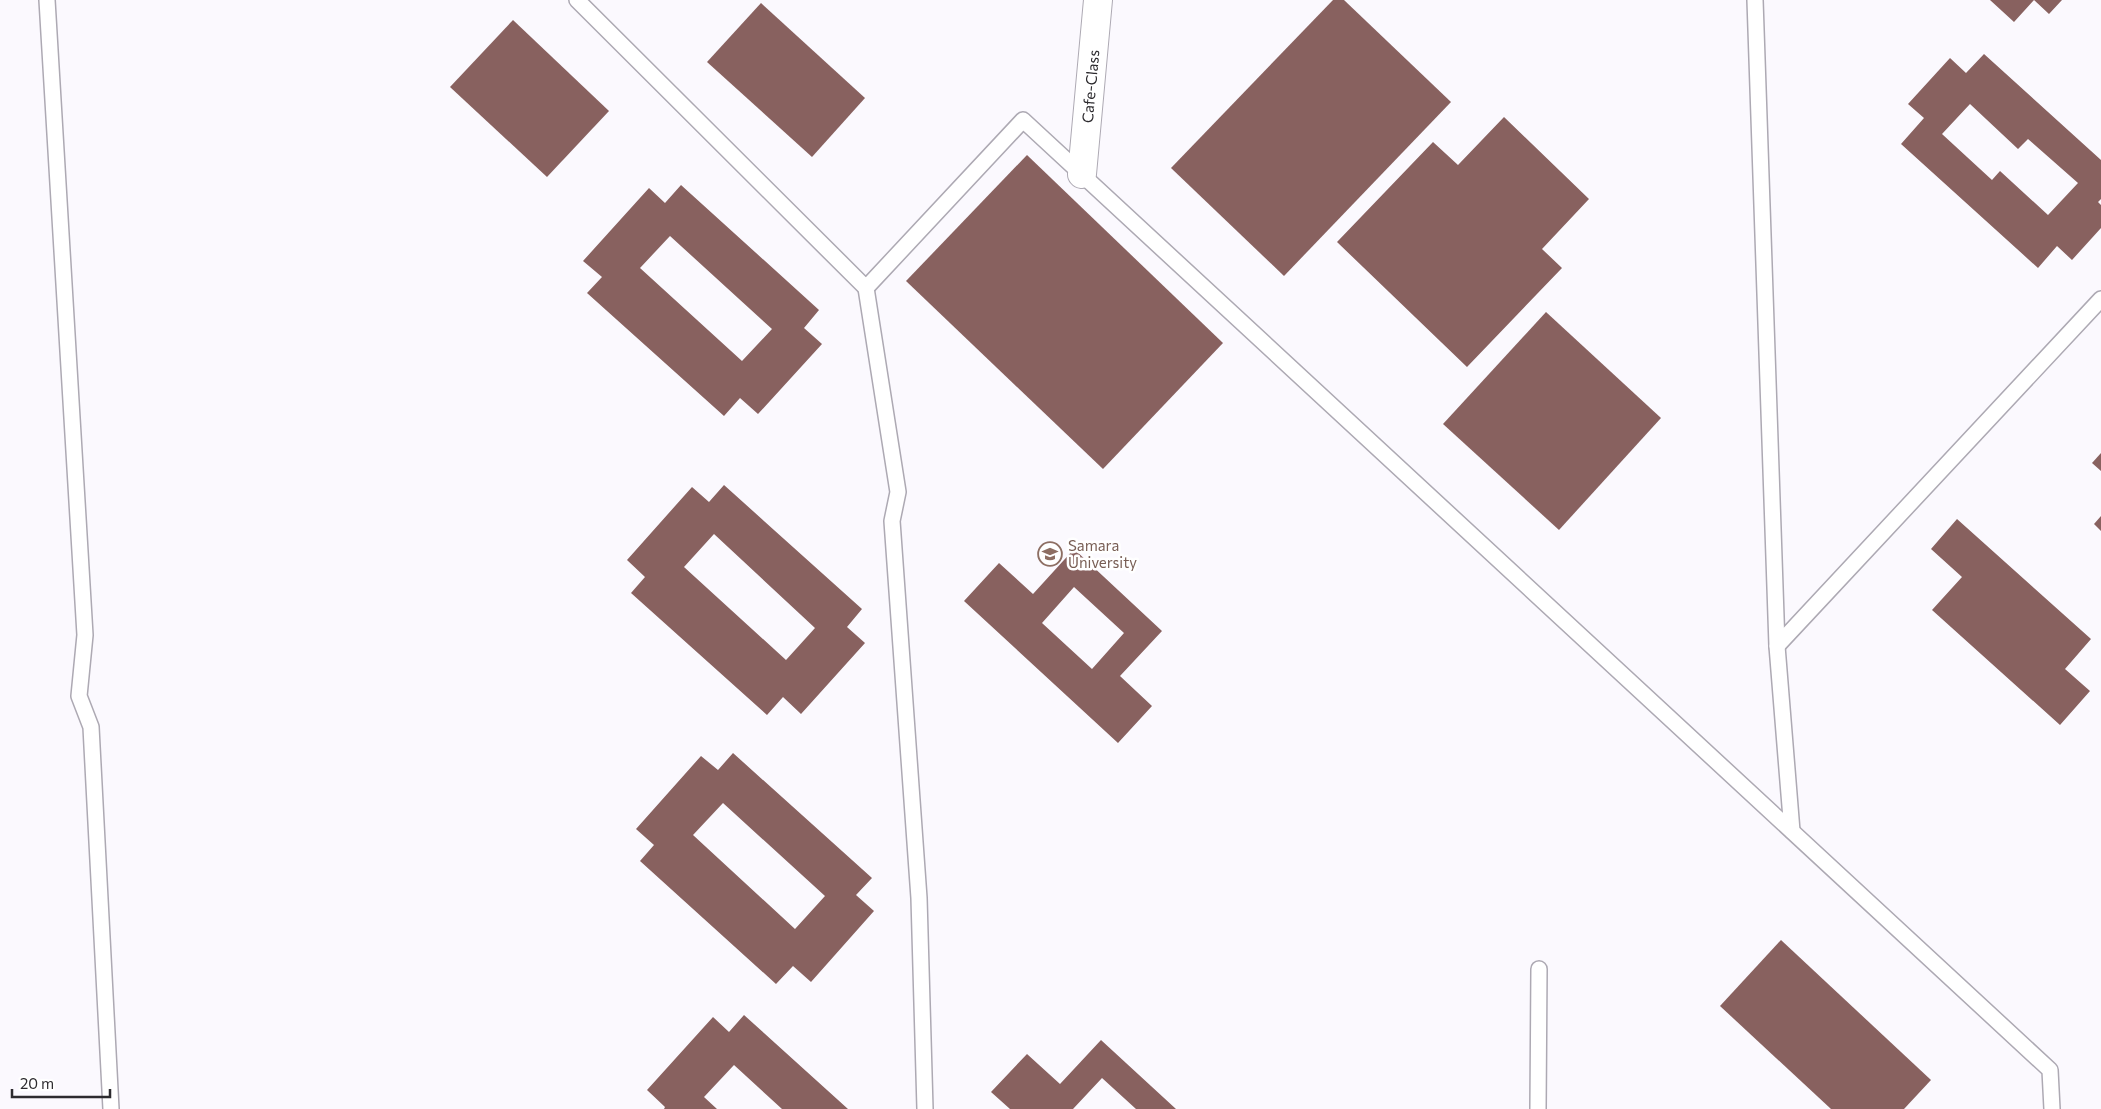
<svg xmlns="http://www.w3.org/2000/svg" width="2101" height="1109" font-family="Commissioner,sans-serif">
  <rect width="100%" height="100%" fill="#fbf9fe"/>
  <g fill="#88615f" fill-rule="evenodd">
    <polygon points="1333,0 1344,0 1451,102 1284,276 1171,168"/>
    <polygon points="1990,0 2062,0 2049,14 2034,0 2014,22"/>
    <polygon points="761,3 865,98 812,157 707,62"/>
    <polygon points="513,20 609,111 547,177 450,87"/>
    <path d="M1984 54 2101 160V199L2098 202 2101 205V228L2072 260 2057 246 2038 268 1901 144 1924 118 1908 104 1950 58 1966 73ZM1970 104 2018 149 2028 139 2078 183 2048 215 2000 171 1992 180 1942 134Z"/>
    <polygon points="1504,117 1589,199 1542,249 1562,268 1467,367 1337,242 1433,142 1458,165"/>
    <polygon points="1027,155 1223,343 1103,469 906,281"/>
    <path d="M681 185 819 310 804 328 822 344 758 414 740 398 724 416 587 293 602 277 583 261 649 188 665 203ZM670 236 772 329 742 361 640 268Z"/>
    <polygon points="1546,312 1661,418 1559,530 1443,424"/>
    <polygon points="2101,453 2101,471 2092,463"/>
    <path d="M724 485 862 609 847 627 865 643 801 714 783 697 767 715 631 593 645 577 627 560 692 487 709 502ZM714 534 815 628 786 660 684 567Z"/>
    <polygon points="2101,516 2101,531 2094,524"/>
    <polygon points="1957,519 2091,639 2065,669 2090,691 2060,725 1932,610 1962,577 1931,549"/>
    <path d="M1074 549 1162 631 1120 676 1152 706 1118 743 964 601 999 563 1033 594ZM1074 587 1124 633 1092 669 1042 623Z"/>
    <path d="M733 753 872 878 856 895 874 911 811 982 793 966 776 984 640 861 654 845 636 829 701 756 718 770ZM723 803 825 896 795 929 693 835Z"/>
    <polygon points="1781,940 1931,1080 1904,1109 1831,1109 1720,1006"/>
    <polygon points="744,1015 848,1109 782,1109 734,1065 704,1097 717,1109 664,1109 665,1107 647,1090 713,1017 729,1032"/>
    <polygon points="1101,1040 1176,1109 1136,1109 1102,1078 1073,1109 1010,1109 991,1092 1027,1054 1060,1084"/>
  </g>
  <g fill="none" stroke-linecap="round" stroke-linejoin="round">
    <g stroke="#ada9b3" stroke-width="18">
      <g id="service">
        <polyline points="47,0 85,635 79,696 91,727 111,1109"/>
        <polyline points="577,0 866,288 1023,120 2050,1070 2052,1109"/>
        <polyline points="1755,0 1777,646 1792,831"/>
        <polyline points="866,288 898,492 892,521 919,898 925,1109"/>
        <polyline points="1777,646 2101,299"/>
        <polyline points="1538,1109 1539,969"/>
      </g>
    </g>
    <g stroke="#ada9b3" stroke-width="30">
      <g id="minor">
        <path id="s1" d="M1082 174 1098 0"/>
      </g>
    </g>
    <use href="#service" stroke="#fff" stroke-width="15"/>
    <use href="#minor" stroke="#fff" stroke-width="28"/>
  </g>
  <defs>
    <g id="university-ring" transform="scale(1.25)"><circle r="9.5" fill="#fff" stroke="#8d6e63" stroke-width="1.5"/><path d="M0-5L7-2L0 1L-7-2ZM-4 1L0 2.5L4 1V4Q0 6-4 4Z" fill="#8d6e63"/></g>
  </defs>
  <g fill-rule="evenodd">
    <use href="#university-ring" x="1050" y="554"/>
  </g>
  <g text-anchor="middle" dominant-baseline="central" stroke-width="5" stroke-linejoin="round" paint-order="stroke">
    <g font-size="15" fill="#2d2b2f" stroke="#fff">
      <text stroke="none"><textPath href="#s1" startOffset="88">Cafe-Class</textPath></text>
    </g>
    <g font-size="15" fill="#785e54" stroke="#fff" text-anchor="start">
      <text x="1068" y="545">Samara<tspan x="1068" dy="17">University</tspan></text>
    </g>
  </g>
  <path d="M12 1089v8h98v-8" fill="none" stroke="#2d2b2f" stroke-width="2.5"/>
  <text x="20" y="1089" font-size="15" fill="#2d2b2f" stroke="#ffffff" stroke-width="4" paint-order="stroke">20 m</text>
</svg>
